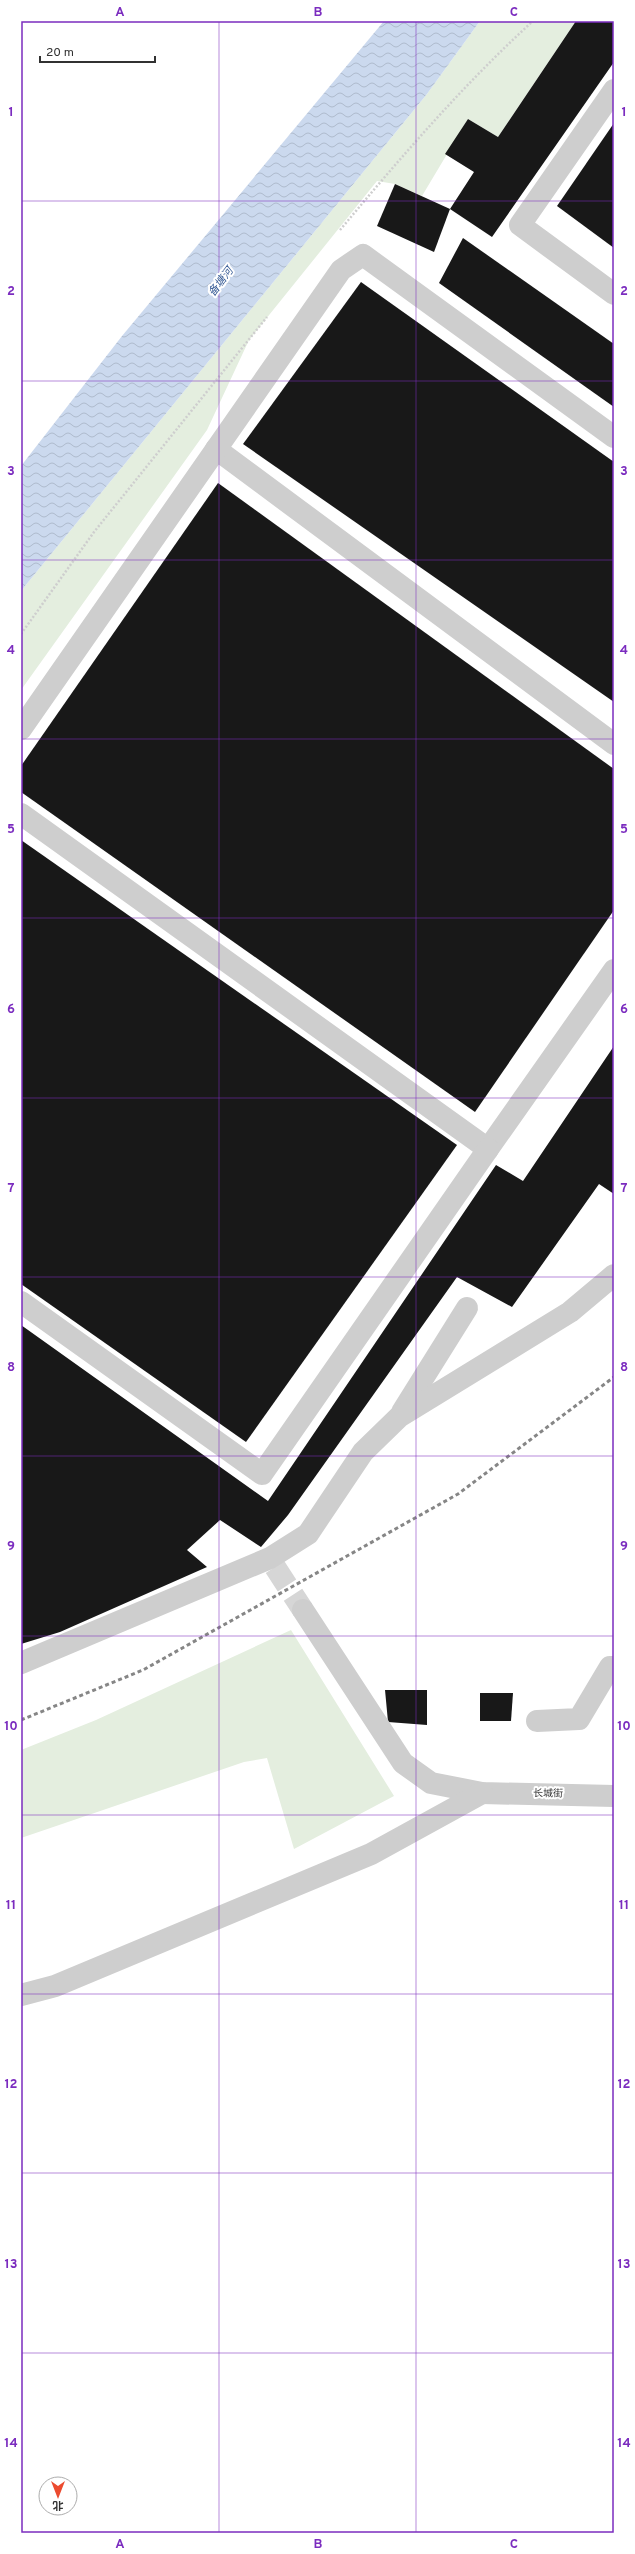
<svg xmlns="http://www.w3.org/2000/svg" width="635" height="2554" font-family="Overpass,'Noto Sans SC',sans-serif">
  <defs>
    <pattern id="water-waves" width="16" height="10" patternUnits="userSpaceOnUse"><rect width="16" height="10" fill="#cbd9ee"/><path d="M0 5q4-4 8 0t8 0" fill="none" stroke="#afbbcd"/></pattern>
  </defs>
  <rect width="100%" height="100%" fill="#fff"/>
  <g fill="#e4eedf">
    <polygon points="480,21 576,21 498,137 468,119 422,196 395,184 377,181 249,340 207,430 21,690 21,591 427,94"/>
    <polygon points="291,1630 394,1796 294,1849 267,1758 244,1762 21,1838 21,1750 96,1720"/>
  </g>
  <polygon fill="url(#water-waves)" points="384,21 480,21 427,94 21,591 21,466 122,336"/>
  <g fill="#181818">
    <polygon points="576,21 614,21 614,62 492,237 450,209 474,172 445,154 468,119 498,137"/>
    <polygon points="614,123 614,248 557,206"/>
    <polygon points="395,184 450,209 434,252 377,226"/>
    <polygon points="463,238 614,344 614,407 439,283"/>
    <polygon points="361,282 614,462 614,702 243,444"/>
    <polygon points="218,483 614,769 614,910 475,1112 21,792 21,766"/>
    <polygon points="21,840 457,1145 246,1442 21,1284"/>
    <polygon points="614,1046 614,1194 599,1184 512,1307 457,1277 288,1515 261,1547 220,1520 187,1550 207,1567 60,1632 21,1644 21,1325 268,1501 496,1165 523,1181"/>
    <polygon points="385,1690 427,1690 427,1725 388,1722"/>
    <polygon points="480,1693 513,1693 511,1721 480,1721"/>
  </g>
  <g fill="none" stroke-linecap="round" stroke-linejoin="round">
    <polyline stroke="#d6d6d6" stroke-width="22" stroke-dasharray="22 11" stroke-linecap="butt" points="275,1567 303,1610"/>
    <g stroke="#cecece" stroke-width="2.5" stroke-dasharray="2 2" stroke-linecap="butt">
      <path d="M340 230C401 157 463 85 533 21"/>
      <polyline points="21,634 94,532 267,317"/>
    </g>
    <g stroke="#cecece" stroke-width="22">
      <polyline points="614,90 520,225 614,294"/>
      <polyline points="216,449 614,744"/>
      <polyline points="21,729 341,270 363,255 614,437"/>
      <polyline points="21,814 488,1149 614,970"/>
      <polyline points="21,1302 262,1474 488,1149"/>
      <polyline points="402,1412 467,1308"/>
      <polyline points="303,1610 403,1763 431,1783 482,1793 614,1796"/>
      <polyline points="21,1663 270,1558 308,1534 363,1452 399,1417 570,1312 614,1275"/>
      <polyline points="537,1721 579,1719 610,1667 614,1667"/>
      <polyline points="21,1995 55,1986 371,1854 482,1793"/>
    </g>
    <polyline stroke="#868686" stroke-width="3" stroke-dasharray="4 3" stroke-linecap="butt" points="21,1720 143,1670 458,1494 614,1377"/>
  </g>
  <path fill="none" stroke="#7b2cbf" stroke-width="1" stroke-opacity="0.55" d="M219 21V2533M416 21V2533M21 201H614M21 381H614M21 560H614M21 739H614M21 918H614M21 1098H614M21 1277H614M21 1456H614M21 1636H614M21 1815H614M21 1994H614M21 2173H614M21 2353H614"/>
  <g text-anchor="middle" dominant-baseline="central" stroke-width="4" stroke-linejoin="round" paint-order="stroke">
    <g font-size="10" fill="#313131" stroke="#fff">
      <text transform="translate(548 1794) rotate(1)">长城街</text>
    </g>
    <g font-size="11" font-style="italic" fill="#3b5f98" stroke="#fff">
      <text transform="translate(221 282) rotate(-53)">备塘河</text>
    </g>
  </g>
  <rect width="635" height="2554" fill="none" stroke="#ffffff" stroke-width="44"/>
  <g transform="translate(58 2496) rotate(180)"><circle r="19" fill="#ffffff" stroke="#adadad"/>
  <path d="M0-3L7 15L0 10L-7 15Z" fill="#ec4b2f"/>
  <text y="-6" font-size="11" font-weight="bold" text-anchor="middle" fill="#313131">北</text>
  </g>
  <path d="M40 56v6h115v-6" fill="none" stroke="#313131" stroke-width="2"/>
  <text x="46" y="56" font-size="12" fill="#313131" stroke="#ffffff" stroke-width="3" paint-order="stroke">20 m</text>
  <rect x="22" y="22" width="591" height="2510" fill="none" stroke="#7b2cbf" stroke-width="1.5"/>
  <g font-size="13" text-anchor="middle" font-weight="bold" fill="#7b2cbf">
    <text x="120" y="16">A</text>
    <text x="318" y="16">B</text>
    <text x="514" y="16">C</text>
    <text x="11" y="116">1</text>
    <text x="624" y="116">1</text>
    <text x="11" y="295">2</text>
    <text x="624" y="295">2</text>
    <text x="11" y="475">3</text>
    <text x="624" y="475">3</text>
    <text x="11" y="654">4</text>
    <text x="624" y="654">4</text>
    <text x="11" y="833">5</text>
    <text x="624" y="833">5</text>
    <text x="11" y="1013">6</text>
    <text x="624" y="1013">6</text>
    <text x="11" y="1192">7</text>
    <text x="624" y="1192">7</text>
    <text x="11" y="1371">8</text>
    <text x="624" y="1371">8</text>
    <text x="11" y="1550">9</text>
    <text x="624" y="1550">9</text>
    <text x="11" y="1730">10</text>
    <text x="624" y="1730">10</text>
    <text x="11" y="1909">11</text>
    <text x="624" y="1909">11</text>
    <text x="11" y="2088">12</text>
    <text x="624" y="2088">12</text>
    <text x="11" y="2268">13</text>
    <text x="624" y="2268">13</text>
    <text x="11" y="2447">14</text>
    <text x="624" y="2447">14</text>
    <text x="120" y="2548">A</text>
    <text x="318" y="2548">B</text>
    <text x="514" y="2548">C</text>
  </g>
</svg>
